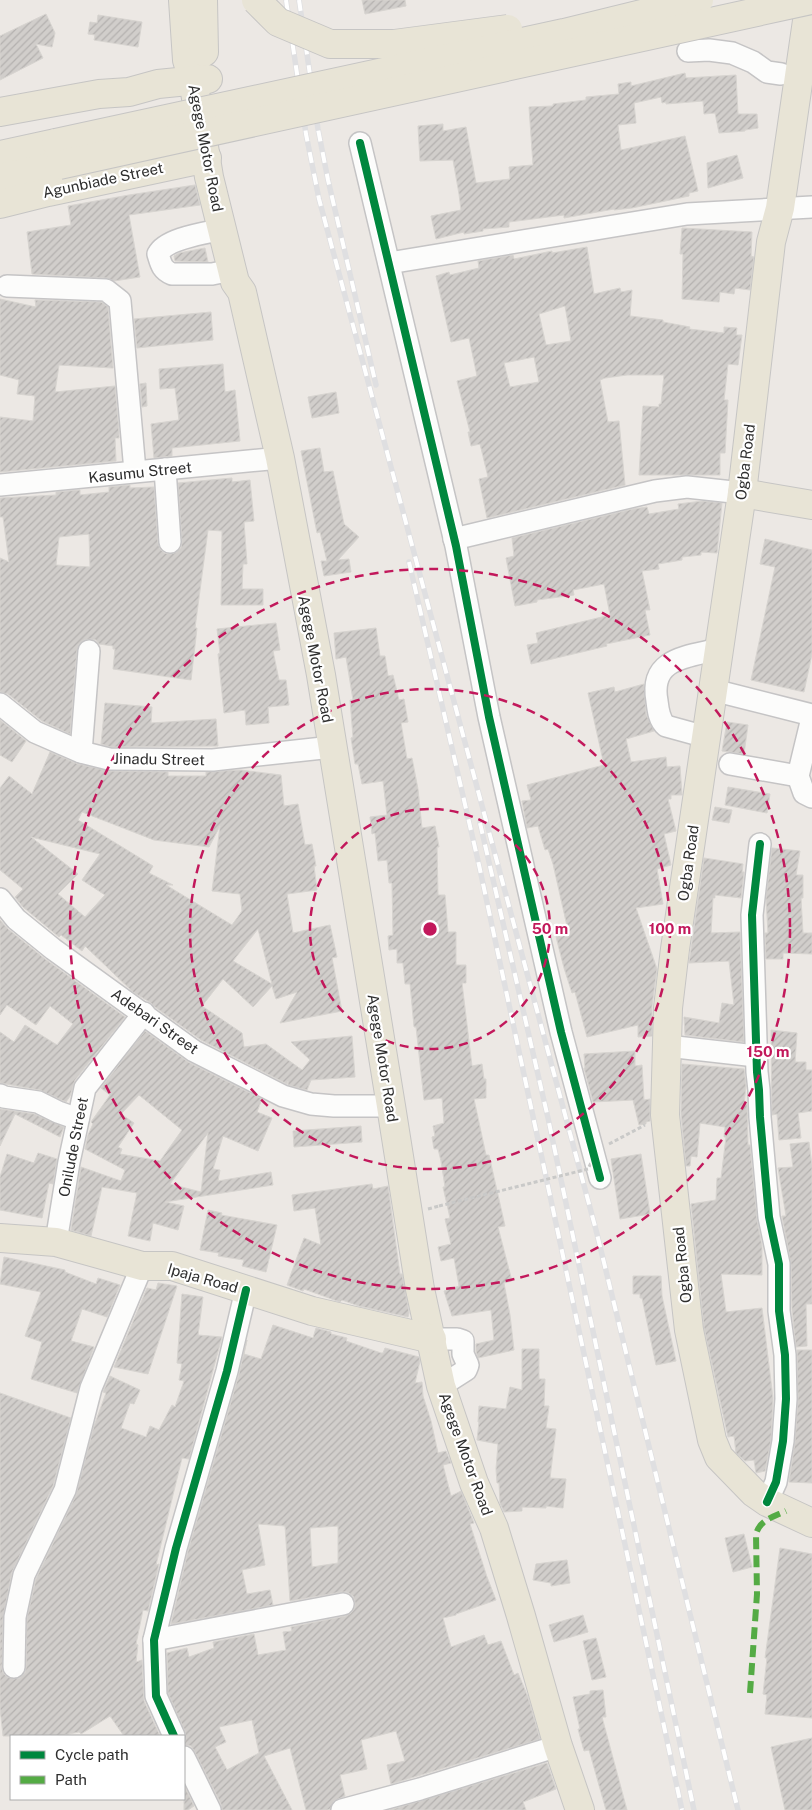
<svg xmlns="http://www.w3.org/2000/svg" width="812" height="1810" font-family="'Public Sans',sans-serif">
  <defs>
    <pattern id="building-hatch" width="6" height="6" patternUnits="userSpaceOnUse" patternTransform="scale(1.25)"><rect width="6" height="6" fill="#d1cecb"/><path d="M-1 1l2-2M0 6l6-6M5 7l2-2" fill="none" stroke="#b4b1af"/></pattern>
  </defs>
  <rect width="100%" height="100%" fill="#ece8e4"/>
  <g fill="url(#building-hatch)" stroke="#d7d4d0" fill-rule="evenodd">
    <polygon points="362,0 405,0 406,6 365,14"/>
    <polygon points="46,14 55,33 52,47 36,44 43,58 0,80 0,36"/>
    <polygon points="98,15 142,22 138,47 94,40 95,35 88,34 90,22 97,23"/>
    <polygon points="685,73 686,78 736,75 738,114 757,114 758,128 745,130 745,131 719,133 715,113 704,114 703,101 666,104 666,102 662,103 661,97 634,103 636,123 618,125 621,150 685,136 698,191 689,193 689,196 632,208 614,210 614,209 564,218 564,215 509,222 509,227 483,229 483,231 464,234 464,232 436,239 431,216 461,210 459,194 453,160 420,161 418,126 443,124 443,131 466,127 476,183 510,179 509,167 533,165 529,107 553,106 553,104 586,100 586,97 619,94 618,84 631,82 631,86"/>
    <polygon points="737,155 743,178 708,188 707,163"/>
    <polygon points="195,185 200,205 129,215 140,277 114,281 106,278 32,274 27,232 71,225 68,206 129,195"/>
    <polygon points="682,228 752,232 751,256 754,257 750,290 735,288 734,294 720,292 719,302 682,299 683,254 680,254"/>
    <path d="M587 247 594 294 620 288 621 292 632 290 630 316 663 320V322L690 327 689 329 724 333V327L737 328 736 335H742L738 365 728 364 724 400H728L725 453H720V475H639L643 406 659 407V404H661L664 375H627L605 378 600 380 608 422 619 421 625 485 487 518 479 479 488 477 480 444 471 446 468 432H470L457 381 477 376 469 338 451 342 436 276 449 272 450 275 479 268 478 261 513 255 514 259 552 251V253ZM565 306 571 341 546 345 539 314ZM534 357 539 382 510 387 504 363Z"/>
    <polygon points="205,248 208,262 175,261 174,256 179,253"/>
    <polygon points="0,299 36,307 35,300 101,302 108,307 113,368 59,365 55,392 115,386 119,432 119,438 115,438 116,461 0,472 0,417 33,421 35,396 17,394 19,380 0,375"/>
    <polygon points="211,312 213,340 137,348 134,319"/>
    <polygon points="223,364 225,392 235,390 240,441 172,448 172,456 154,458 151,424 179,420 175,388 160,389 159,369"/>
    <polygon points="146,383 147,406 142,407 140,384"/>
    <polygon points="336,392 339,413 312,418 308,397"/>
    <polygon points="320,448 324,472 333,471 344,524 359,537 338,560 349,559 351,572 324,576 321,561 327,561 320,532 317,533 301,451"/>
    <path d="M232 478V482L250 480 254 521 244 522 247 564H243L242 589H263V605H221L222 531 208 530 195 628H197L191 680 113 669 115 649H113V646L99 644 96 640 90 639 84 640 79 644 77 650 70 734 42 721 8 694 0 692V558L9 562 3 517H0V498L56 495V492L80 490V495L109 492V487L130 485V488L154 487 158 543 160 549 164 553 171 554 177 552 181 548 182 542 178 483ZM89 534 90 567 56 565 59 537Z"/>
    <polygon points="703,501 722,503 717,553 701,552 701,555 682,557 682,560 658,564 659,569 642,571 650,610 645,610 650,635 606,644 607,646 531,664 527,645 538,643 536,633 610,615 604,584 573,590 574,595 537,600 537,602 515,606 506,558 514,556 512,538 633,509 647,507 649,514 679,509 678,504"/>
    <polygon points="765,539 812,550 812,654 804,692 751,680 775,567 760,564"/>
    <polygon points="276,623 280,650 273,651 279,680 286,680 289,705 268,707 269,723 246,725 245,710 224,713 218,654 220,653 217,629"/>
    <polygon points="376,628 380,656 385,656 388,676 393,675 399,700 404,699 408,722 401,723 407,759 412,758 418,789 422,828 435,826 439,847 437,847 438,895 445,895 448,932 456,932 456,965 466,965 466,983 462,983 472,1066 482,1064 484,1079 486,1079 486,1098 474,1099 486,1155 489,1155 505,1226 498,1227 512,1281 504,1283 510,1315 514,1350 478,1358 476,1351 476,1344 494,1340 491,1310 452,1316 444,1291 459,1286 454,1258 441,1261 438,1247 451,1244 445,1219 450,1218 443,1187 445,1187 441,1161 438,1149 434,1149 432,1137 435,1136 433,1126 444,1123 442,1098 424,1100 416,1027 414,1027 410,984 405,984 403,963 397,963 397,949 389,950 388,936 393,935 392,883 389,883 387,860 378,861 375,833 372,834 370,817 387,815 383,781 362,784 358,764 355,764 351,738 353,737 350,700 353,700 346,657 336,659 334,633"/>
    <polygon points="644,684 646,714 654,731 626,739 631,762 666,757 667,767 680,766 682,795 671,795 671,799 668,799 676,831 664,834 671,865 657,869 663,904 636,908 657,969 652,1006 652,1036 638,1037 638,1025 587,1037 575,992 572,993 564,968 554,929 567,926 553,864 548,849 545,850 538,826 527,828 522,801 531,800 527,785 604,765 588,693 614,687 615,692"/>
    <polygon points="105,703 152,707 151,723 216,719 218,746 111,747 101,744"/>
    <polygon points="0,720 26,741 12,762 0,755"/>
    <polygon points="727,722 748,725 744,754 722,751"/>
    <path d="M50 752 78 764 109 771 168 772V776H206V772L241 770 281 775 284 806 298 804 305 845 312 844 316 866H314L317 890 287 894 293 933 330 925 337 957 332 958 342 1011 280 1023 297 992 276 999 272 986 253 1007 223 979 202 1006 242 1033 244 1047 266 1044 302 1070 310 1060 291 1042 352 1036 355 1077 311 1080 307 1090 288 1085V1081L287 1084 201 1040 155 1007 151 1003 133 992 85 946 82 951 61 935 59 937 23 907 15 897 23 889 0 870V788L9 776 32 794ZM82 812 154 840 209 847 220 826 212 891 240 894 242 911 232 925 166 885H173L149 873 153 866 78 820ZM31 837 100 854 82 880 105 895 85 917 58 894 78 874ZM258 929 272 984 233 961Z"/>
    <polygon points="728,787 770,794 767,813 725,805"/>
    <polygon points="715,807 732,810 729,823 712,820"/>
    <polygon points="772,848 800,851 796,875 803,875 803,898 801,898 803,933 812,933 812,954 783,953 783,959 766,959 765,933 768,933 766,898"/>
    <polygon points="704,858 743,864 742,872 744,872 741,898 715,895 715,898 713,898 711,933 740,932 744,1042 685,1035 684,1017 719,1023 722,1003 734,1005 729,961 689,963"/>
    <polygon points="0,920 8,929 45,959 125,1017 75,1080 70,1096 66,1102 40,1090 0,1083 0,1032 14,1042 25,1025 57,1045 73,1024 50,1006 36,1025 7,1005 0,1015"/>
    <polygon points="771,1030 797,1033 795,1062 806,1062 806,1070 812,1070 812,1111 798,1113 801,1138 779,1140 777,1114 772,1115"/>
    <path d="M145 1031 188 1062 262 1099 257 1112 272 1118 258 1151 223 1136 213 1169 220 1170 218 1181 271 1172 273 1185 165 1202 184 1206 178 1230 153 1223 150 1241 128 1236 137 1193 102 1187 91 1236 71 1230 81 1167 121 1181 125 1170 85 1149 88 1135 93 1124 91 1122 110 1095 101 1088ZM139 1095 182 1130 160 1161 120 1154 122 1149 118 1147 134 1123 121 1114ZM208 1133 201 1192 170 1184Z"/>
    <polygon points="635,1051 635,1066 642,1065 644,1100 650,1099 650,1121 646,1122 646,1124 639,1125 633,1100 593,1102 584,1068 585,1068 584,1054"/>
    <polygon points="682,1064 744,1069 746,1086 744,1104 747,1104 748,1145 750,1145 757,1219 762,1246 762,1275 721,1274 726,1312 762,1308 773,1398 771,1440 765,1471 756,1473 754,1460 745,1461 736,1453 734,1436 728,1437 704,1328 691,1204 716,1200 717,1178 721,1178 726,1137 724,1137 725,1127 700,1123 697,1157 691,1156 690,1166 686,1166 681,1114"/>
    <polygon points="0,1109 34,1114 64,1127 63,1129 60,1137 15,1114 0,1146"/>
    <polygon points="361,1126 362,1142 294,1147 293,1131"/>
    <polygon points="809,1142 812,1165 812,1304 806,1304 807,1346 796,1347 792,1310 791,1264 782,1216 786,1216 778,1168 793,1167 790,1144"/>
    <polygon points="38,1153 57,1159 53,1184 49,1183 42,1218 0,1210 0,1177 7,1154 34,1163"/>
    <polygon points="641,1154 650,1214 620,1219 611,1159"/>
    <polygon points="372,1184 373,1189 388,1186 400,1274 402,1274 409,1313 408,1317 359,1306 342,1300 340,1302 304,1289 303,1291 287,1285 304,1238 321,1245 315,1208 294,1211 292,1195"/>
    <polygon points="208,1210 222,1213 221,1215 277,1225 266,1272 242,1266 244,1260 218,1256 219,1253 200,1250"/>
    <polygon points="4,1257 65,1270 65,1272 96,1284 98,1278 120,1285 107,1317 82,1309 71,1341 94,1347 77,1393 31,1379 42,1342 25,1336 41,1292 0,1284"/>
    <polygon points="633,1276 661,1276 662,1296 676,1361 656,1365 642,1298 640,1298 640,1294 633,1294"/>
    <polygon points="158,1283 177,1286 148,1374 114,1367 147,1288 156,1290"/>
    <polygon points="182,1294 203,1297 198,1335 222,1337 189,1459 182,1458 156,1565 159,1564 148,1611 143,1610 136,1644 138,1645 136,1662 142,1660 144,1701 160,1736 124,1736 110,1716 81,1734 79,1732 59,1736 3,1736 0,1708 0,1393 71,1418 53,1486 12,1572 3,1617 2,1667 3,1673 7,1677 14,1679 20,1678 25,1673 26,1668 27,1618 36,1579 76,1495 94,1426 106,1393 103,1392 110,1376 140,1390 134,1404 130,1403 121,1428 146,1437 150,1426 159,1430 172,1405 175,1407 184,1381 179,1380 182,1364 177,1363"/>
    <path d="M273 1325 313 1338 316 1328 331 1332V1334L347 1338 346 1341 381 1353H383L385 1348 419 1357 420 1361 415 1383 422 1382 423 1396 431 1421 438 1453 446 1451 451 1463 443 1465 451 1496 461 1491 474 1523 470 1524 487 1577 496 1600 456 1614V1615L443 1618 451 1647 484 1635 488 1645 501 1641 514 1675 518 1673 528 1697 540 1739 391 1784 387 1765 405 1761 396 1731 361 1740 367 1769 340 1775 345 1796 334 1801 330 1809 327 1810H306L290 1748 264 1756 292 1810H222L221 1804 195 1752 191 1746 184 1745 186 1738 185 1731 168 1693 167 1653 187 1648 189 1657 214 1648 213 1642 254 1634 258 1655 286 1650 283 1632 292 1631 291 1627 346 1616 351 1613 355 1608V1602L353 1596 347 1592H341L290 1601 285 1526 258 1524 265 1565 242 1570 247 1594 270 1590 273 1605 171 1624 188 1551 239 1374 247 1340 244 1354 261 1359ZM338 1526V1563L312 1567 310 1528ZM252 1720 259 1753 227 1770 215 1747 226 1742 219 1727Z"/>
    <polygon points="522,1349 539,1349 539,1379 545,1379 544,1406 549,1406 546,1428 556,1429 550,1478 566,1479 563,1508 546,1506 546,1508 522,1507 522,1511 504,1512 500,1503 499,1483 497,1483 496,1469 498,1444 477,1440 479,1422 478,1422 479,1406 506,1409 510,1387 522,1390"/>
    <polygon points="797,1350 812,1350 812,1483 789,1482 795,1442 798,1400"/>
    <polygon points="744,1534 752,1567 733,1572 725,1538"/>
    <polygon points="780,1548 812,1554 812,1718 765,1714 767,1695 763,1694 767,1658 765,1658"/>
    <polygon points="567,1560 570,1583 551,1586 551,1583 533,1580 536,1564"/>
    <polygon points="583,1615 588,1632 554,1642 549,1625"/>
    <polygon points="596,1638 606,1677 592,1680 583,1641"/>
    <polygon points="603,1690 606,1717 602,1717 627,1810 606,1810 589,1750 584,1751 578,1729 580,1729 573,1697 590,1694 590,1691"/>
    <polygon points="812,1738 812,1810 785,1810 771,1747"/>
    <polygon points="547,1763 556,1789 523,1802 526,1810 390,1810"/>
    <polygon points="184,1785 194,1806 188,1810 184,1810"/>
  </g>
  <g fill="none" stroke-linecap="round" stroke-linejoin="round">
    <g stroke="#c5c4c5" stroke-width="24">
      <g id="minor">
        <polyline points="688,51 709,50 732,53 753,62 767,72 781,74"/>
        <polyline points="360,143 456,546 489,717 561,1032 600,1178"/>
        <path d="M223 229C206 233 166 238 158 254 161 264 162 270 172 274H212L232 270"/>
        <polyline points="389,263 687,214 812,207"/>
        <polyline points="7,286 106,290 120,301 135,471"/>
        <polyline points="165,469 170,542"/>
        <polyline points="0,485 280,458"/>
        <polyline points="454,539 655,491 687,487 742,493"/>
        <polyline points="713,690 812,715"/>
        <polyline points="0,704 35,732 81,752 109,759 213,760 332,747"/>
        <polyline points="812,718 798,776 804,793 812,797"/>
        <path d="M706 737 666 726C659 720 658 710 657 701 649 658 687 657 719 649"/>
        <polyline points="81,752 89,651"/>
        <polyline points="730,764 798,776"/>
        <polyline points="760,844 752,915 757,1072 759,1090 760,1117 769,1217 779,1264 779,1311 785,1355 786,1399 783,1441 776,1482 767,1502"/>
        <polyline points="0,899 16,919 53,949 194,1051 283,1096 311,1104 334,1106 391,1106"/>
        <polyline points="667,1046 756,1056"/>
        <polyline points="0,1095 4,1097 38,1102 58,1112 78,1119"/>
        <polyline points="56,1242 69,1162 85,1088 144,1013"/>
        <polyline points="432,1339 457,1339 463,1341 463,1354 468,1365 466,1370 441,1386"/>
        <polyline points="154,1640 343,1604"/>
        <polyline points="14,1667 15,1617 24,1575 65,1490 91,1388 142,1266"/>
        <polyline points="174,1736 156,1696 154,1640 176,1548 227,1371 246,1290"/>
        <polyline points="184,1757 210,1810"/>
        <polyline points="342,1810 420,1789 558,1746"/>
      </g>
    </g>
    <g stroke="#c6c5c4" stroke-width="30">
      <g id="major">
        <polyline points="183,0 187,60 193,80 209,177 232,270 235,282 242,292 280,458 321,675 391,1106 420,1289 441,1386 474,1483 494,1528 521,1616 558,1746 580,1810"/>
        <polyline points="203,0 204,52"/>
        <polyline points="810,0 780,208 771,242 742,493 675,949 668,1008 665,1115 689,1330 712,1440 719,1457 754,1493 767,1502 812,1523"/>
        <polyline points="0,112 99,94 129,92 158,84 208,79"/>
        <polyline points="0,155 56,143"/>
        <polyline points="0,178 59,165"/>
        <polyline points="0,204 48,192 207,158"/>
        <polyline points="742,493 812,505"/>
        <polyline points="0,1238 56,1242 142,1266 172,1266 312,1311 432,1339"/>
      </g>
    </g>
    <g stroke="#c9c9c8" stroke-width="3" stroke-dasharray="4 2.5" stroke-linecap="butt">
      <polyline points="609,1144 645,1125"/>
      <polyline points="428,1209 439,1206"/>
    </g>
    <use href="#minor" stroke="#fcfcfb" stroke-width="21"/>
    <use href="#major" stroke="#e8e4d6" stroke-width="28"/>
    <g stroke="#dfdfe1" stroke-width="5.5">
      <g id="rail">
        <polyline points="286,0 306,134 319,199 596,1230 738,1810"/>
        <polyline points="299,0 318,129 328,180 376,385"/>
        <polyline points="409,562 479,865 682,1810"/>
        <polyline points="480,823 548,1118 694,1810"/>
      </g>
    </g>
    <use href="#rail" stroke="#fff" stroke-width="4" stroke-dasharray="11" stroke-linecap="butt"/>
    <g stroke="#c6c5c4" stroke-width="30" stroke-linecap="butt">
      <g id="major-bridge">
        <polyline points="256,0 278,22 330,44 394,44 508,29"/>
        <polyline points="56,143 564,33 699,0"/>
        <polyline points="59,165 811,0"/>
      </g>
    </g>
    <polyline stroke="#c9c9c8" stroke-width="3" stroke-dasharray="4 2.5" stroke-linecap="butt" points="439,1206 588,1169 597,1150"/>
    <use href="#major-bridge" stroke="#e8e4d6" stroke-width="28"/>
    <path stroke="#54ab44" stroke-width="6" stroke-dasharray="12 6" stroke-linecap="butt" d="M750 1693 757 1594 756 1534C760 1520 773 1517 786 1511"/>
    <g stroke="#fff" stroke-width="11">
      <g id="cycleway">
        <polyline points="360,143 456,546 489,717 561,1032 600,1178"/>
        <polyline points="760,844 752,915 757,1072 759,1090 760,1117 769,1217 779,1264 779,1311 785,1355 786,1399 783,1441 776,1482 767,1502"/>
        <polyline points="174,1736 156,1696 154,1640 176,1548 227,1371 246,1290"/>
      </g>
    </g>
    <use href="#cycleway" stroke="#00873e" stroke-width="8"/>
  </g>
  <g fill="none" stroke="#c2185b" stroke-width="2.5" stroke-dasharray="9 6">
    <circle cx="430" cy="929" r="120"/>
    <circle cx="430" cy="929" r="240"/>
    <circle cx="430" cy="929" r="360"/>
  </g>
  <g text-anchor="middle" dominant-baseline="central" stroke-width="4.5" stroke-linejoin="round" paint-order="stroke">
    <g font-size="15" fill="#2e2e2e" stroke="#fff">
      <text transform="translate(206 148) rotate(79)">Agege Motor Road</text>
      <text transform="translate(103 180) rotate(-12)">Agunbiade Street</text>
      <text transform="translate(745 462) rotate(-83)">Ogba Road</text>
      <text transform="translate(140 472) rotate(-6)">Kasumu Street</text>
      <text transform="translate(316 659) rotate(79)">Agege Motor Road</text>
      <text transform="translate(159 759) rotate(1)">Jinadu Street</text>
      <text transform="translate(688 863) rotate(-82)">Ogba Road</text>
      <text transform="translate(155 1021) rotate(35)">Adebari Street</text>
      <text transform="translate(383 1058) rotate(81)">Agege Motor Road</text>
      <text transform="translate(73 1147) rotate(-79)">Onilude Street</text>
      <text transform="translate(682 1265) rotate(-96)">Ogba Road</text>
      <text transform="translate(203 1278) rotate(16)">Ipaja Road</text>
      <text transform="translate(466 1454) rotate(70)">Agege Motor Road</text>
    </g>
  </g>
  <circle cx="430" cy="929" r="8" fill="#c2185b" stroke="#fff" stroke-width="2.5"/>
  <g font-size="15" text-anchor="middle" font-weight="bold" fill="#c2185b" stroke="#fff" stroke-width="4.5" stroke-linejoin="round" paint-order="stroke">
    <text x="550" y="934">50 m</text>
    <text x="670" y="934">100 m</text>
    <text x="768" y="1057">150 m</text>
  </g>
  <rect x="10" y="1735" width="175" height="65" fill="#ffffff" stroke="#ababab"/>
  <rect x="20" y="1751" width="25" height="8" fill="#00873e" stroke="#ababab"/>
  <text x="55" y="1760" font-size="15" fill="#2e2e2e">Cycle path</text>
  <rect x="20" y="1776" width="25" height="8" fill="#54ab44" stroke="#ababab"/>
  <text x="55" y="1785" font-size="15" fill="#2e2e2e">Path</text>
</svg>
